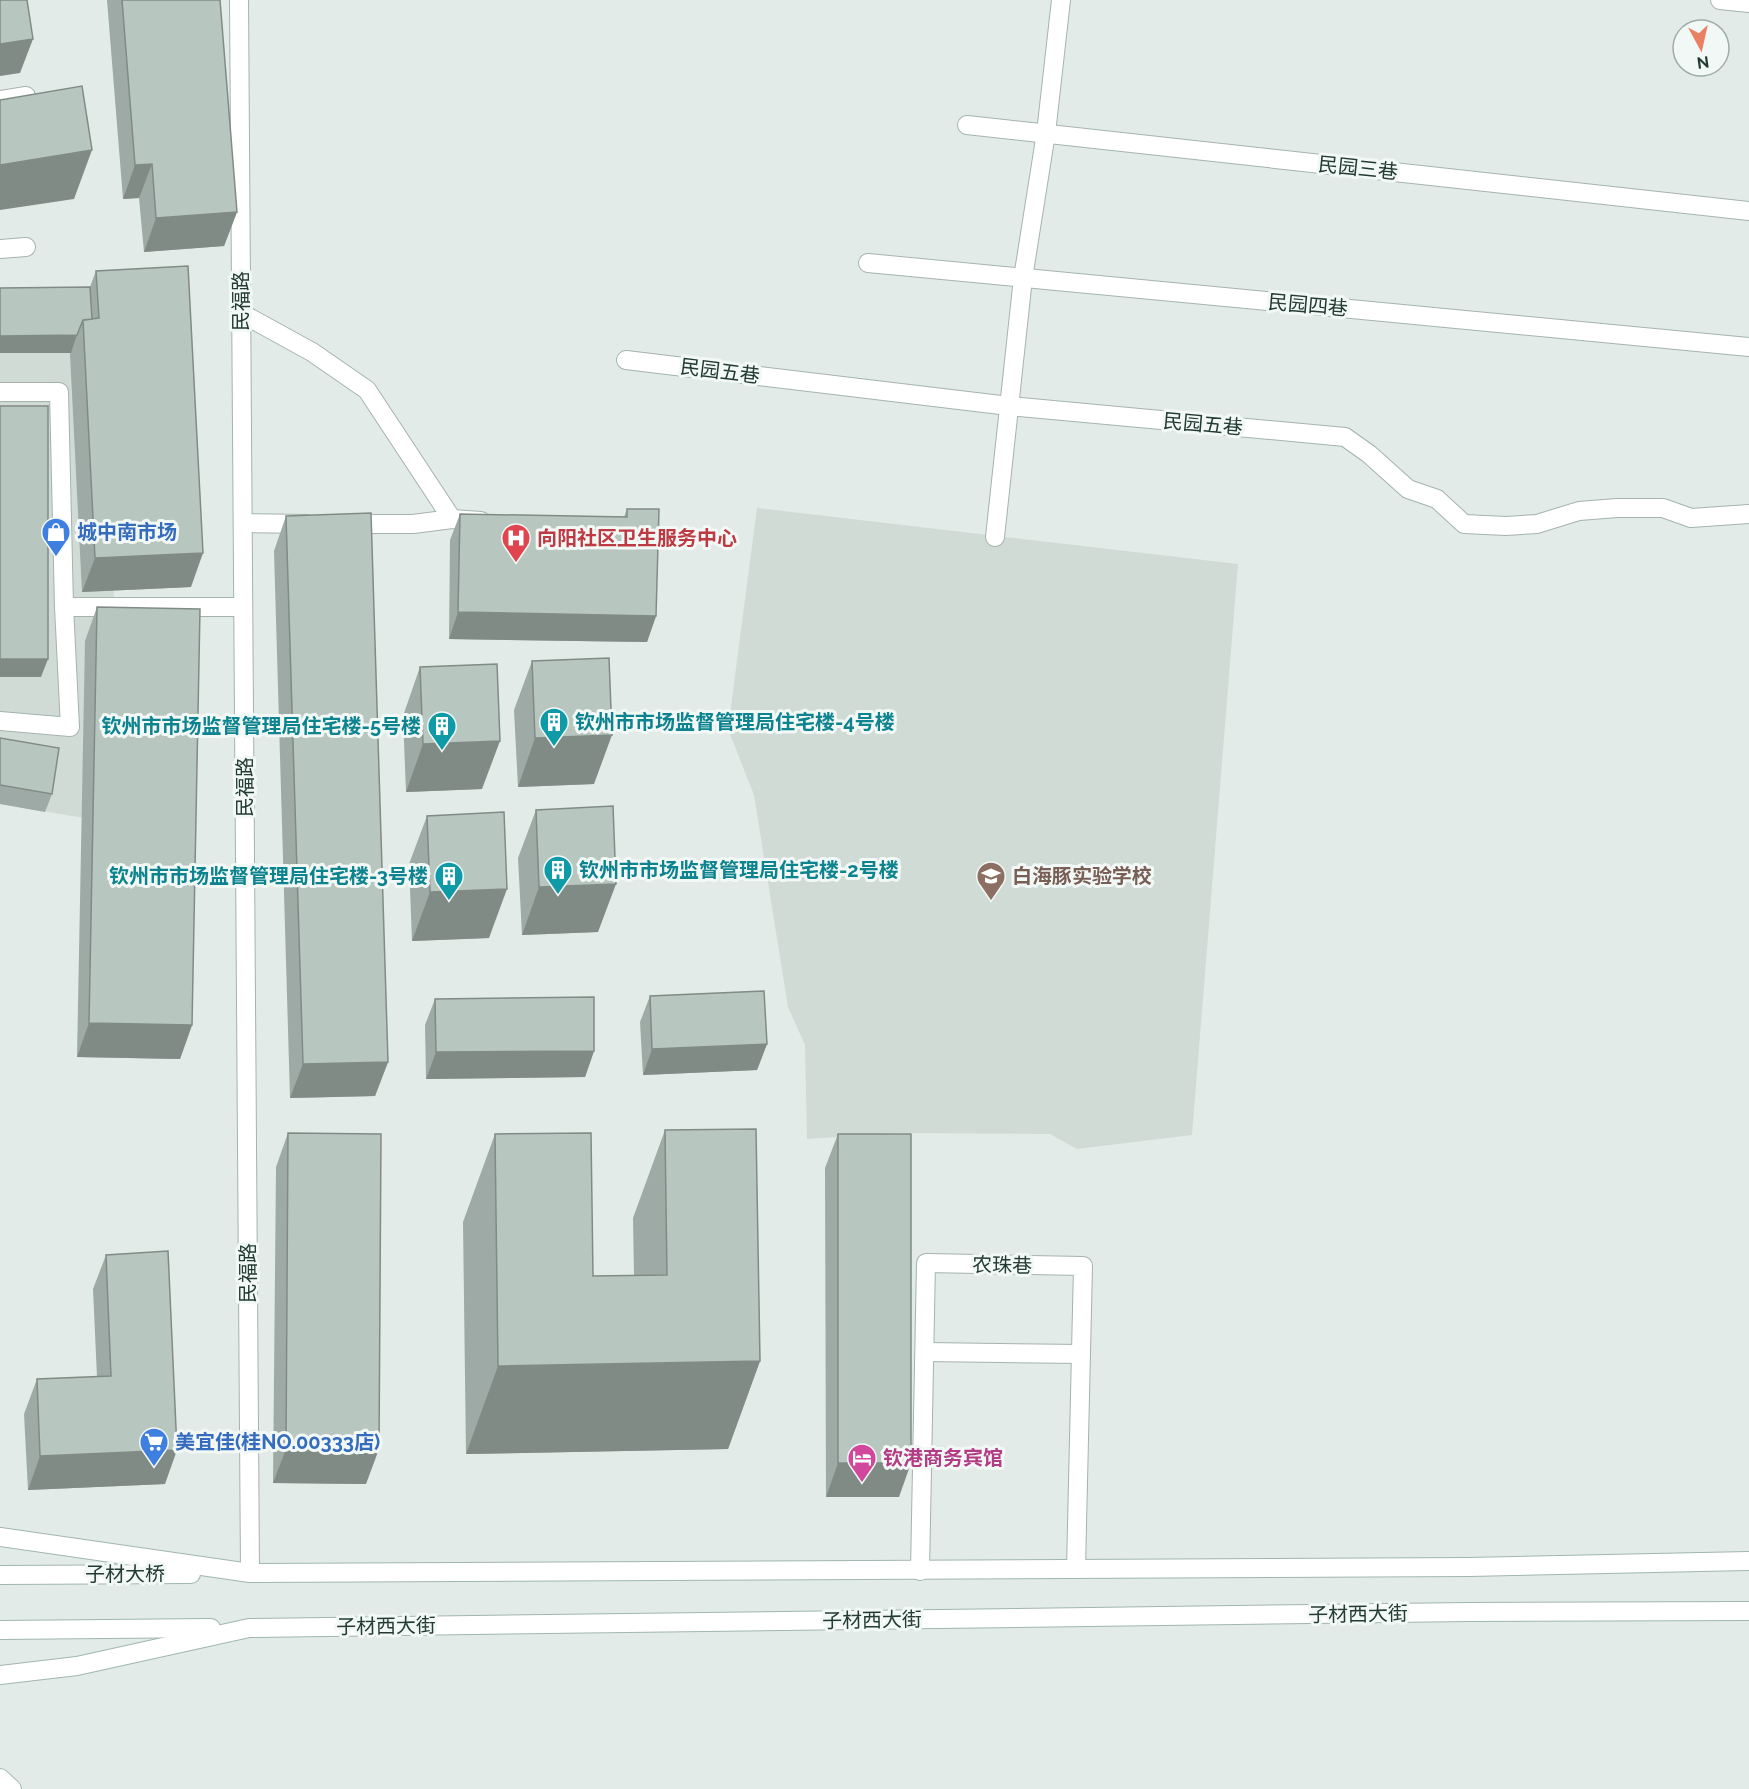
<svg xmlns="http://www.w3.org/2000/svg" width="1749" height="1789" font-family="Raleway,'Noto Sans SC',sans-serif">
  <rect width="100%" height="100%" fill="#e2ebe7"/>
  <g fill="#d0dbd6">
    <polygon points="106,310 120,824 0,804 0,311"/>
    <polygon points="757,508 1238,564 1192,1135 1077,1149 1050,1134 900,1133 807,1139 805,1045 788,1007 754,795 728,729"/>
  </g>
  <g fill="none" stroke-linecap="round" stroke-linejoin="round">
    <g stroke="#a5b3ae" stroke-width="20">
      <g id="service">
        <polyline points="1720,0 1749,3"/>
        <polyline points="967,125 1749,211"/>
        <polyline points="868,263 1749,347"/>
        <polyline points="626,360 1009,406 1345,437 1369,454 1408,489 1437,499 1464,524 1506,526 1537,524 1579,511 1617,508 1663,508 1691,518 1749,514"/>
      </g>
    </g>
    <g stroke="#a5b3ae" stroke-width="20">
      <g id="minor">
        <polyline points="239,0 250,1573"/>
        <polyline points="0,100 26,96"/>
        <polyline points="0,249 26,247"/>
        <polyline points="241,313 312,352 367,390 452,519"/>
        <polyline points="0,392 59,392 64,607 243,607"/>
        <polyline points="243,523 307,524"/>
        <polyline points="347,524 413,524 452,519 481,521"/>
        <polyline points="995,537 1023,278 1046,133 1061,0"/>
        <polyline points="0,721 70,727 64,607"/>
        <polyline points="925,1352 1081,1354"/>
        <polyline points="920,1571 926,1263 1083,1266 1076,1569"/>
        <polyline points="0,1778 12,1789"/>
      </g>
    </g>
    <g stroke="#a1b6ae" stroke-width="20">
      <g id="secondary">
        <polyline points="0,1537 250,1573 1469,1567 1749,1561"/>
        <polyline points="0,1575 191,1574"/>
        <polyline points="0,1630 211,1628"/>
        <polyline points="0,1675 77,1666 249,1628 1469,1612 1749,1611"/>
      </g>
    </g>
    <use href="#service" stroke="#fff" stroke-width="18"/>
    <use href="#minor" stroke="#fff" stroke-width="18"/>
    <use href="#secondary" stroke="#fff" stroke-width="18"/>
  </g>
  <g fill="#9eaaa5">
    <polygon points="107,0 220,0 237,212 224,246 144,252 139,198 123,199"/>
    <polygon points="96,271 191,587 82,592 70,354 90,287"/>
    <polygon points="627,509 656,616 647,642 449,639 450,540 460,514 624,517"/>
    <polygon points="286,516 388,1062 375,1096 290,1098 274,551"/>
    <polygon points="97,607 192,1025 180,1059 77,1057 85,641"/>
    <polygon points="532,661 594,784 518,787 514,710"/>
    <polygon points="420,667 482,789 406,792 403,716"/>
    <polygon points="0,738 52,794 45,812 0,804"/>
    <polygon points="536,810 598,932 522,935 518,858"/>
    <polygon points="427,816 489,938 412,941 409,864"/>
    <polygon points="650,996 767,1044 757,1070 643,1075 640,1022"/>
    <polygon points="435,999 594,1051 585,1077 426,1079 425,1025"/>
    <polygon points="665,1130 760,1361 728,1449 466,1454 463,1222 495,1134 593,1276 634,1275 633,1218"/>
    <polygon points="288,1133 366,1484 273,1483 276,1167"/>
    <polygon points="838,1134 899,1497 826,1497 825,1168"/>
    <polygon points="106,1255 165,1484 28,1490 24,1414 37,1379 97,1377 93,1289"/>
  </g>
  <g fill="#818b86">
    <polygon points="33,39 20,73 0,76 0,44"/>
    <polygon points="92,150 74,199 0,210 0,165"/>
    <polygon points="152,164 139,198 123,199 135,165"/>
    <polygon points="237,212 224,246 144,252 156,218"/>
    <polygon points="77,335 71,353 0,353 0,336"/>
    <polygon points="203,553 191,587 82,592 95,558"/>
    <polygon points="458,612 656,616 647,642 449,639"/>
    <polygon points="0,659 48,659 41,677 0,677"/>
    <polygon points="612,735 594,784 518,787 535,738"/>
    <polygon points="500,741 482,789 406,792 423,744"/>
    <polygon points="616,884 598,932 522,935 539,887"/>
    <polygon points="507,889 489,938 412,941 430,892"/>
    <polygon points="89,1023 192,1025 180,1059 77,1057"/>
    <polygon points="767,1044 757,1070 643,1075 652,1049"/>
    <polygon points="594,1051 585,1077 426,1079 436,1052"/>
    <polygon points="388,1062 375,1096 290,1098 303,1064"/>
    <polygon points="760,1361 728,1449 466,1454 498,1366"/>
    <polygon points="286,1449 379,1449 366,1484 273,1483"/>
    <polygon points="177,1450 165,1484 28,1490 40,1456"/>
    <polygon points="838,1463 911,1463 899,1497 826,1497"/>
  </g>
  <g fill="#b8c6c0" stroke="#818b86" stroke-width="1.5">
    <polygon points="0,0 27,0 33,39 0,44"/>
    <polygon points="122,0 220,0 237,212 156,218 152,164 135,165"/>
    <polygon points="82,86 92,150 0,165 0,100"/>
    <polygon points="188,266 203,553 95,558 83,320 99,318 96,271"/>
    <polygon points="90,287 92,319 83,320 77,335 0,336 0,288"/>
    <rect x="0" y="406" width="48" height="253"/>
    <polygon points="627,509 659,509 656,616 458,612 460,514 627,517"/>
    <polygon points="371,513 388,1062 303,1064 286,516"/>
    <polygon points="97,607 200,609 192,1025 89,1023"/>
    <polygon points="609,658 612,735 535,738 532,661"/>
    <polygon points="497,664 500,741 423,744 420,667"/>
    <polygon points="0,738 59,748 52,794 0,785"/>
    <polygon points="613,806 616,884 539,887 536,810"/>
    <polygon points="504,812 507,889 430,892 427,816"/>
    <polygon points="764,991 767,1044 652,1049 650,996"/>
    <polygon points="594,997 594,1051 436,1052 435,999"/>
    <polygon points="756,1129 760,1361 498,1366 495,1134 591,1133 593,1276 667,1275 665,1130"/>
    <polygon points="288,1133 381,1134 379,1449 286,1449"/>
    <rect x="838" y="1134" width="73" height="329"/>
    <polygon points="168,1251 177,1450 40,1456 37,1379 111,1376 106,1255"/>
  </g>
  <defs>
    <g id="shop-pin" transform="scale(1.5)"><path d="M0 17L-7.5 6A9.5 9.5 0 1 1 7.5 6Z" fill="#3f7fe0" stroke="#f2f8f5"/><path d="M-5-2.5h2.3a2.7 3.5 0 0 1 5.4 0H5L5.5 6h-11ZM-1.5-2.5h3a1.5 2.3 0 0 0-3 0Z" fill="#fff"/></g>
    <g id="hospital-pin" transform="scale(1.5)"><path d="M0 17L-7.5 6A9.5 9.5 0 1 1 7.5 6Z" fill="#e0444e" stroke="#f2f8f5"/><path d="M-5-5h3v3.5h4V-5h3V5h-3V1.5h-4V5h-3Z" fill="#fff"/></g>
    <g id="building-pin" transform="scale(1.5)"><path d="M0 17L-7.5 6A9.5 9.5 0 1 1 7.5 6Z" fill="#0f9aa8" stroke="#f2f8f5"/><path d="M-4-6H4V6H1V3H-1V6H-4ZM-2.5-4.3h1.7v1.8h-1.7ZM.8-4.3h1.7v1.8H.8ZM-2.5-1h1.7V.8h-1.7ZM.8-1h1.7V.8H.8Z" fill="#fff"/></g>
    <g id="school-pin" transform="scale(1.5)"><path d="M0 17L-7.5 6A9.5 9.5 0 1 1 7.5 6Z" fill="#8d6e63" stroke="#f2f8f5"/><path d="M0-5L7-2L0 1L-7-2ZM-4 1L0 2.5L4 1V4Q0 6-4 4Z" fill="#fff"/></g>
    <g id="supermarket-pin" transform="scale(1.5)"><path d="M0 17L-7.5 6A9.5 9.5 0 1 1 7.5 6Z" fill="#3f7fe0" stroke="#f2f8f5"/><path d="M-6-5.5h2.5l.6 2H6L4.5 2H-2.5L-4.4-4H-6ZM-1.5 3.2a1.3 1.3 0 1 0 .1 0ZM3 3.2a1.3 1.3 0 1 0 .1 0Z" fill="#fff"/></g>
    <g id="hotel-pin" transform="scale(1.5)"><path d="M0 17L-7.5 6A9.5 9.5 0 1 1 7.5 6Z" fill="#d1479c" stroke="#f2f8f5"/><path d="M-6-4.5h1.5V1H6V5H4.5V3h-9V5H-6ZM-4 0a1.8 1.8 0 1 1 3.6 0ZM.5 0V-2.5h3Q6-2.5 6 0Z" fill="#fff"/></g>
  </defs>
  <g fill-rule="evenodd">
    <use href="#shop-pin" x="56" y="532"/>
    <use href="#hospital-pin" x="516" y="538"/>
    <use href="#building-pin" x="554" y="722"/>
    <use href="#building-pin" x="442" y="726"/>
    <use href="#building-pin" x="558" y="870"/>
    <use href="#building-pin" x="449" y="876"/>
    <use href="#school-pin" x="991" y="876"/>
    <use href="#supermarket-pin" x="154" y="1442"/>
    <use href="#hotel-pin" x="862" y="1458"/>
  </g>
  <g text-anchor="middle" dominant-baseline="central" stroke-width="6" stroke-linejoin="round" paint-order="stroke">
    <g font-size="20" fill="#233b34" stroke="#f2f8f5">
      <text transform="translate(1358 168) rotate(6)">民园三巷</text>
      <text transform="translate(241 301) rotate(-90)">民福路</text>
      <text transform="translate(1308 305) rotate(5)">民园四巷</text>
      <text transform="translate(720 371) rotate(7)">民园五巷</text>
      <text transform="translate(1203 424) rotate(5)">民园五巷</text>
      <text transform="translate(245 787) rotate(-90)">民福路</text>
      <text transform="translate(1002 1265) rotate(1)">农珠巷</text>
      <text transform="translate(248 1273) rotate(-90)">民福路</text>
      <text x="125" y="1574">子材大桥</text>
      <text transform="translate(1358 1614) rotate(-1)">子材西大街</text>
      <text transform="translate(872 1620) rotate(-1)">子材西大街</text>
      <text transform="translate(386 1626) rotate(-1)">子材西大街</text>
    </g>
    <g font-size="20" font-weight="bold" fill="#366cbe" stroke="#f2f8f5" text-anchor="start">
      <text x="77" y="532">城中南市场</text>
      <text x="175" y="1442">美宜佳(桂NO.00333店)</text>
    </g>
    <g font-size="20" font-weight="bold" fill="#be3a42" stroke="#f2f8f5" text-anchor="start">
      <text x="537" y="538">向阳社区卫生服务中心</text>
    </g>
    <g font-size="20" font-weight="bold" fill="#0d838f" stroke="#f2f8f5" text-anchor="start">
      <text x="575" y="722">钦州市市场监督管理局住宅楼-4号楼</text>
      <text x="421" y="726" text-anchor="end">钦州市市场监督管理局住宅楼-5号楼</text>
      <text x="579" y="870">钦州市市场监督管理局住宅楼-2号楼</text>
      <text x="428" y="876" text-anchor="end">钦州市市场监督管理局住宅楼-3号楼</text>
    </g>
    <g font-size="20" font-weight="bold" fill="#785e54" stroke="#f2f8f5" text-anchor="start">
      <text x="1012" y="876">白海豚实验学校</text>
    </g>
    <g font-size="20" font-weight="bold" fill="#b23c85" stroke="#f2f8f5" text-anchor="start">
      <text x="883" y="1458">钦港商务宾馆</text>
    </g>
  </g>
  <g transform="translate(1701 48) rotate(172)"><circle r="28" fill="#f2f8f5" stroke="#9faca8" stroke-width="1.5"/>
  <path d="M0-4.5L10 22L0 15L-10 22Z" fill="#e98062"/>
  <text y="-9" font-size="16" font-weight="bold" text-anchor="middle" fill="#233b34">N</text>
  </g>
</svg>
